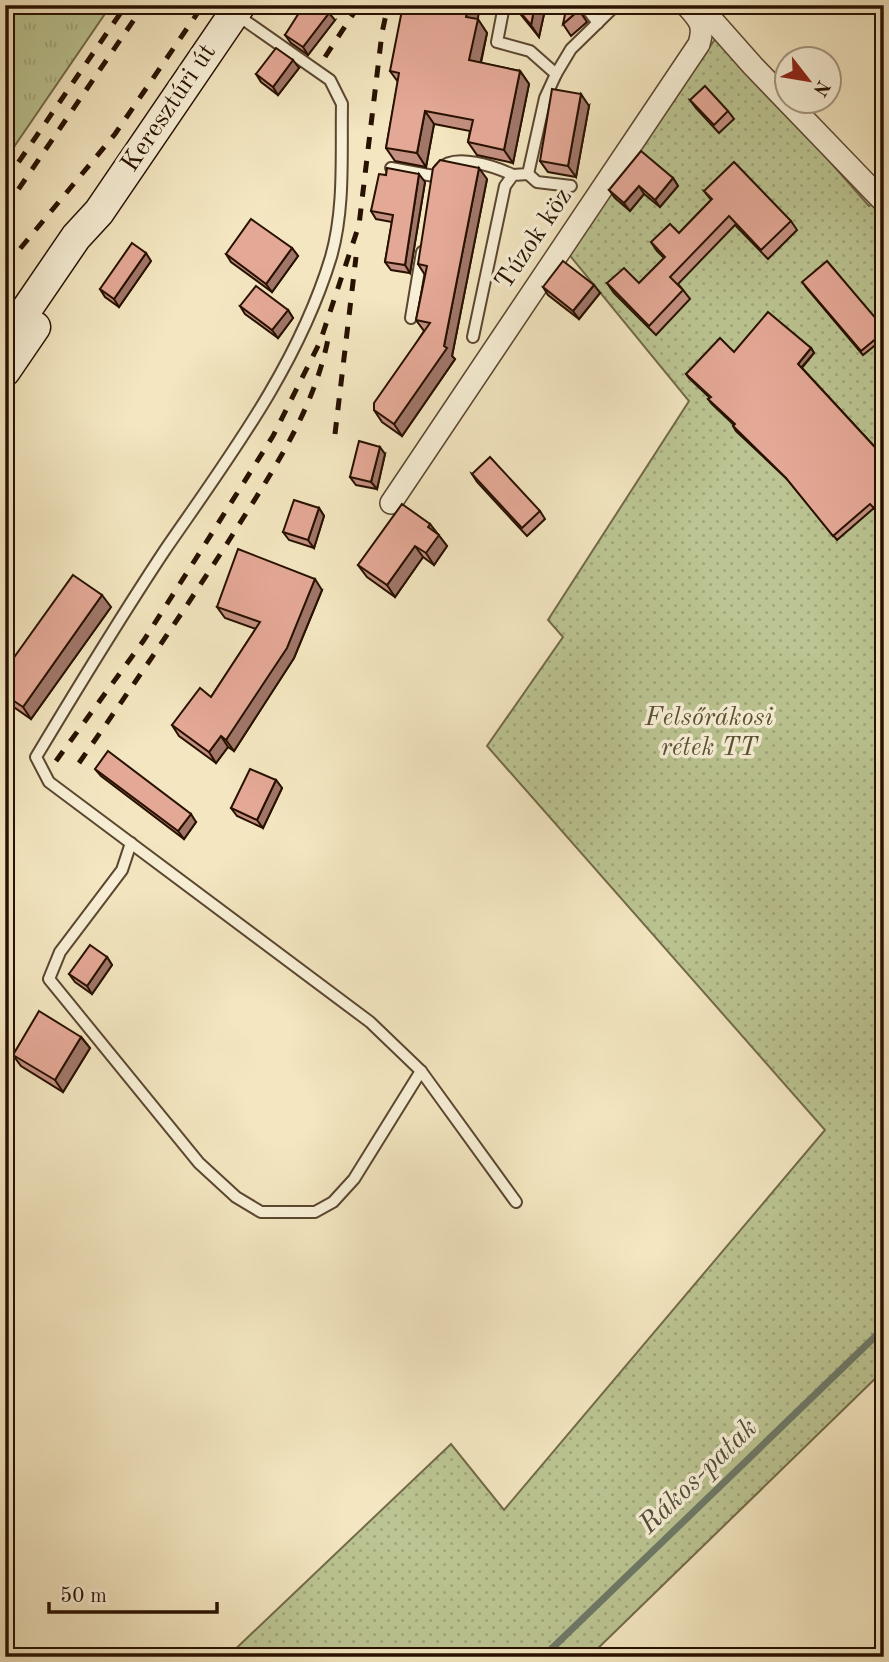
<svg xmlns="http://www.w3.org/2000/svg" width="889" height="1662" font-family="'Old Standard TT',serif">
  <defs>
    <pattern id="grass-tufts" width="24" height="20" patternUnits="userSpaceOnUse" patternTransform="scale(1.75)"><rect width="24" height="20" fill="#bbc492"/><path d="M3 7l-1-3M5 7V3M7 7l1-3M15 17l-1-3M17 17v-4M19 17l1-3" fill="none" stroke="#a1a77c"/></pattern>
    <pattern id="park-dots" width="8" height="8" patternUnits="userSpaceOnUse" patternTransform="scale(1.75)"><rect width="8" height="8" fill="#bbc492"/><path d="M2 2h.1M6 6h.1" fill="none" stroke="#a1a77c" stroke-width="1.8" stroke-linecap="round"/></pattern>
  </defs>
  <rect width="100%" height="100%" fill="#f3e6c0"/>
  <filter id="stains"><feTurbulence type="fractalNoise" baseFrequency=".00286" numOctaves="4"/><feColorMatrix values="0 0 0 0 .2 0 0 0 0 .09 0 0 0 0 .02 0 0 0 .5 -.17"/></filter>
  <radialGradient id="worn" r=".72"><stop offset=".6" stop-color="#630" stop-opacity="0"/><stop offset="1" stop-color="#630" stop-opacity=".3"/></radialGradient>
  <polygon fill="url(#grass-tufts)" stroke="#726a49" stroke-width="2" points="5,5 111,5 5,160"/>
  <polygon fill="url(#park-dots)" stroke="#726a49" stroke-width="2" points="718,35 869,206 884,198 884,1370 589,1657 227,1657 451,1444 504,1510 825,1130 487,746 563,637 548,620 689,401 567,252"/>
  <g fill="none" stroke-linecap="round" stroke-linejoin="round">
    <polyline stroke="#6e7a69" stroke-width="7" points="543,1657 884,1328"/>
    <g stroke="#5b4630" stroke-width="14">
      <g id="service">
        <polyline points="584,5 598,23"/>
        <polyline points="503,11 497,42 530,51 556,74"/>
        <path d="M237 15 330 80 342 104C341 154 345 208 331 257 298 366 229 457 165 550 120 618 78 687 36 757L49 782 370 1022 421 1071 516 1202"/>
        <polyline points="391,168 434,176"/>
        <path d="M440 169C454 152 496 167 513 175"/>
        <polyline points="528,174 537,182 571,186"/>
        <polyline points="411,318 422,252"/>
        <polyline points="473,337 505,186 513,175 528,174 545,98 556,74 571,49 616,5"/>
        <polyline points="131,843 122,870 60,952 49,979 199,1163 236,1197 261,1212 315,1212 333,1202 354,1179 421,1071"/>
      </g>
    </g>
    <g stroke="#5b4630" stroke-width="24">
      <g id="minor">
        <polyline points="699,5 753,66 883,201"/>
        <path d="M391 503 699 44C705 25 699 19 686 5"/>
      </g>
    </g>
    <g stroke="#281100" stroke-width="33">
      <g id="secondary">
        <polyline points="5,341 76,237 99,212 240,5"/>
        <polyline points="5,371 35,327"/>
      </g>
    </g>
    <use href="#service" stroke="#f7efd6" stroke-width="10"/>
    <use href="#minor" stroke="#f7efd6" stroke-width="21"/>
    <use href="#secondary" stroke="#f7efd6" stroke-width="30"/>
    <g stroke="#281100" stroke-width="5" stroke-dasharray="12 12" stroke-linecap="butt">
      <polyline points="325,57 359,5"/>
      <polyline points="5,182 126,5"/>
      <polyline points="5,209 144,5"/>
      <polyline points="5,267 115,134 203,5"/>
      <polyline points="335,434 356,257"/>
      <polyline points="56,761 144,640 202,549 273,436 320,342 359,225 382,33 388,5"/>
      <path d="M79 763C130 690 180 617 228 542 268 478 313 414 328 339"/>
    </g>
  </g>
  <g fill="#c49081" stroke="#281100" stroke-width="2">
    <polygon points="513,5 546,5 539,37"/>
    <polygon points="594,5 605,5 599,11"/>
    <polygon points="579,10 587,22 571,36 563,24"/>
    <polygon points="477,19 487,33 481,63 520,71 529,84 513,163 477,155 468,142 470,131 434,124 426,167 395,161 386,148 398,82 390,71"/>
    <polygon points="335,20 308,55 291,43 285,35"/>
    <polygon points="299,68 278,95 261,82 256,74"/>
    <polygon points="690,100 728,111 734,119 719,133 696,108"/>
    <polygon points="589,106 576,177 548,172 540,161"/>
    <polygon points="386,175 425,182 410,273 391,270 385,262 392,222 376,219 371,211"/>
    <polygon points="673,178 678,186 660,207 644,194 630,211 615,198 609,190"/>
    <polygon points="487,179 452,356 455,359 402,436 382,422 374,410 424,331 416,320 425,275 418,264"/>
    <polygon points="704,191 791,221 797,230 768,259 735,225 678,284 683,290 690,299 656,335 614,293 607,283 639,283 664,258 657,251 651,242 679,233 711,200"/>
    <polygon points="292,248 298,256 272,292 231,262 226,254"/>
    <polygon points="151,261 119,307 105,297 100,289"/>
    <polygon points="805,286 884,328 884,338 863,355"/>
    <polygon points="543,287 600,293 579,319 548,295"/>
    <polygon points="240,306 288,310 293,318 278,338 245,314"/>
    <polygon points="811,348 814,353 802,368 884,457 884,519 874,508 837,540 790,482 736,431 733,426 734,425 712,404 708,399 710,398 689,378 686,374 734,352"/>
    <polygon points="385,454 377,489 356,485 350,477"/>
    <polygon points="472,474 540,511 545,519 527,536 477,482"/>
    <polygon points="319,508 324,516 314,548 289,540 283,532"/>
    <polygon points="430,524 447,546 434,565 423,557 395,597 367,577 358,565"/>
    <polygon points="322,590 294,658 234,751 228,747 216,763 179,736 172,725 211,697 256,629 225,618 217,607"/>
    <polygon points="111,607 31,719 5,701 5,670"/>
    <polygon points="95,769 196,822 184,839 101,776"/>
    <polygon points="276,780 282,788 263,828 237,816 231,808"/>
    <polygon points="107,957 112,965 92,994 75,982 69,974"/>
    <polygon points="81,1037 90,1048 63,1092 21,1066 13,1055"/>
  </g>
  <g fill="#a07669" stroke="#281100" stroke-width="2">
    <polygon points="468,5 480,5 477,24 478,19 487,33 478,74 469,60 466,17"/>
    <polygon points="535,5 546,5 539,37 531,25"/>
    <polygon points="329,13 335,20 308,55 303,47"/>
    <polygon points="293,60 299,68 278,95 273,87"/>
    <polygon points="520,71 529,84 513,163 504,150"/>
    <polygon points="581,94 589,106 576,177 568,166"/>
    <polygon points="425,111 434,124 426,167 417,153"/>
    <polygon points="479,168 487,179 452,356 455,359 402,436 394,424 444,346"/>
    <polygon points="419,174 425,182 410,273 405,265"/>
    <polygon points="673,178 678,186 660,207 655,200"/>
    <polygon points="639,186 644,194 630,211 624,203"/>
    <polygon points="292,248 298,256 272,292 266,284"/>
    <polygon points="146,253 151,261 119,307 114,299"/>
    <polygon points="594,285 600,293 579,319 573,311"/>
    <polygon points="288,310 293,318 278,338 272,330"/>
    <polygon points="811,348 814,353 801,368 798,364"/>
    <polygon points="380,447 385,454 377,489 371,482"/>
    <polygon points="319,508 324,516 314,548 308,540"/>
    <polygon points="430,524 447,546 434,565 426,553 428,527"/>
    <polygon points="415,546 423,557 395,597 387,585"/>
    <polygon points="315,579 322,590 294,658 234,751 226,740"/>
    <polygon points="102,595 111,607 31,719 23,707"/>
    <polygon points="221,736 228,747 216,763 209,752"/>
    <polygon points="276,780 282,788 263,828 257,820"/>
    <polygon points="191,814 196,822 184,839 178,831"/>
    <polygon points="107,957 112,965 92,994 87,986"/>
    <polygon points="81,1037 90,1048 63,1092 55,1080"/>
  </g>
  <g fill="#e4a896" stroke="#281100" stroke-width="2">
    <polygon points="304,5 318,5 329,13 303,47 285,35"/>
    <polygon points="403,5 468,5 466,17 478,19 469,60 520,71 504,150 468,142 473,120 425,111 417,153 386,148 399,73 390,71"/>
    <polygon points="514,5 535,5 531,25"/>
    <polygon points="567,5 575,5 579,10 563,24"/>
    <polygon points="276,48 293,60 273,87 256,74"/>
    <polygon points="705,86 728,111 714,125 690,100"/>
    <polygon points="552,89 581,94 568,166 540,161"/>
    <polygon points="641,151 673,178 655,200 639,186 624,203 609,190"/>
    <polygon points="440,160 479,168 444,346 447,348 394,424 374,410 374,403 430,323 416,320 427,266 418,264 433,168"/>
    <polygon points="734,162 791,221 761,250 729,216 670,277 683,290 649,326 607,283 624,268 639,283 665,257 651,242 670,224 679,233 712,199 704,191"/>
    <polygon points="387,168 419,174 405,265 385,262 393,215 371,211 379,174 386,175"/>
    <polygon points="251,219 292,248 266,284 226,254"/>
    <polygon points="132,243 146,253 114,299 100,289"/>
    <polygon points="563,261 594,285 573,311 543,287"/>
    <polygon points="827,261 884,328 884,332 861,351 802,282"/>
    <polygon points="256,286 288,310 272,330 240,306"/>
    <polygon points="768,312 811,348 798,364 884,457 884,518 870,504 833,536 786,478 733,426 735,424 708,399 711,397 686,374 720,338 734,352"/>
    <polygon points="359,441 380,447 371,482 350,477"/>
    <polygon points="490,457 540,511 522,528 472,474"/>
    <polygon points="294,500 319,508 308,540 283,532"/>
    <polygon points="402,504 430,524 428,527 439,535 426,553 415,546 387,585 358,565"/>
    <polygon points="238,549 315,579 287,648 226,740 221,736 209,752 172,725 200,688 211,697 260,622 217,607"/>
    <polygon points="73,575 102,595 23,707 5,695 5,670"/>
    <polygon points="108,751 191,814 178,831 95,769"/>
    <polygon points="250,769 276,780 257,820 231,808"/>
    <polygon points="90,945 107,957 87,986 69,974"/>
    <polygon points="39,1011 81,1037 55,1080 13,1055"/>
  </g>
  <g text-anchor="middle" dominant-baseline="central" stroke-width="7" stroke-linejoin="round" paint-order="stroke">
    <g font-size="26" fill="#281100" stroke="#f7efd6">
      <text transform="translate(169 108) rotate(-56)">Keresztúri út</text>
      <text transform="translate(534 239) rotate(-56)">Túzok köz</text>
    </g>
    <g font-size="26" font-style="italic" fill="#5b5033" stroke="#f7efd6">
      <text x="709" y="718">Felsőrákosi<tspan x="709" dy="30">rétek TT</tspan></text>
    </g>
    <g font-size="28" font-style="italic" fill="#514e3d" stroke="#f7efd6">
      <text transform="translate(699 1477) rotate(-44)">Rákos-patak</text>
    </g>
  </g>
  <rect width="889" height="1662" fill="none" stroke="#f3e6c0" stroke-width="28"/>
  <rect x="7" y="7" width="875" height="1648" fill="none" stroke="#281100" stroke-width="3.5"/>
  <rect x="14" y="14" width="861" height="1634" fill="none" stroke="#281100" stroke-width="2"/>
  <g transform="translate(808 80) rotate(121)"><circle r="33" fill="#f7efd6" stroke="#a49680" stroke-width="2"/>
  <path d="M0-5L12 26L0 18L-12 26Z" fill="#8f2418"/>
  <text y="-10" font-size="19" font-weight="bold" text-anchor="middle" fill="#281100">N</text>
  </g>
  <path d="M49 1602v10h168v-10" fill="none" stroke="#281100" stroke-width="3.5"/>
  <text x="60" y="1602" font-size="21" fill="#281100" stroke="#f7efd6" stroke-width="5" paint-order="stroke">50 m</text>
  <rect width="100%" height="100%" filter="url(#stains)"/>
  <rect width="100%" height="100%" fill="url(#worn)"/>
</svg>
